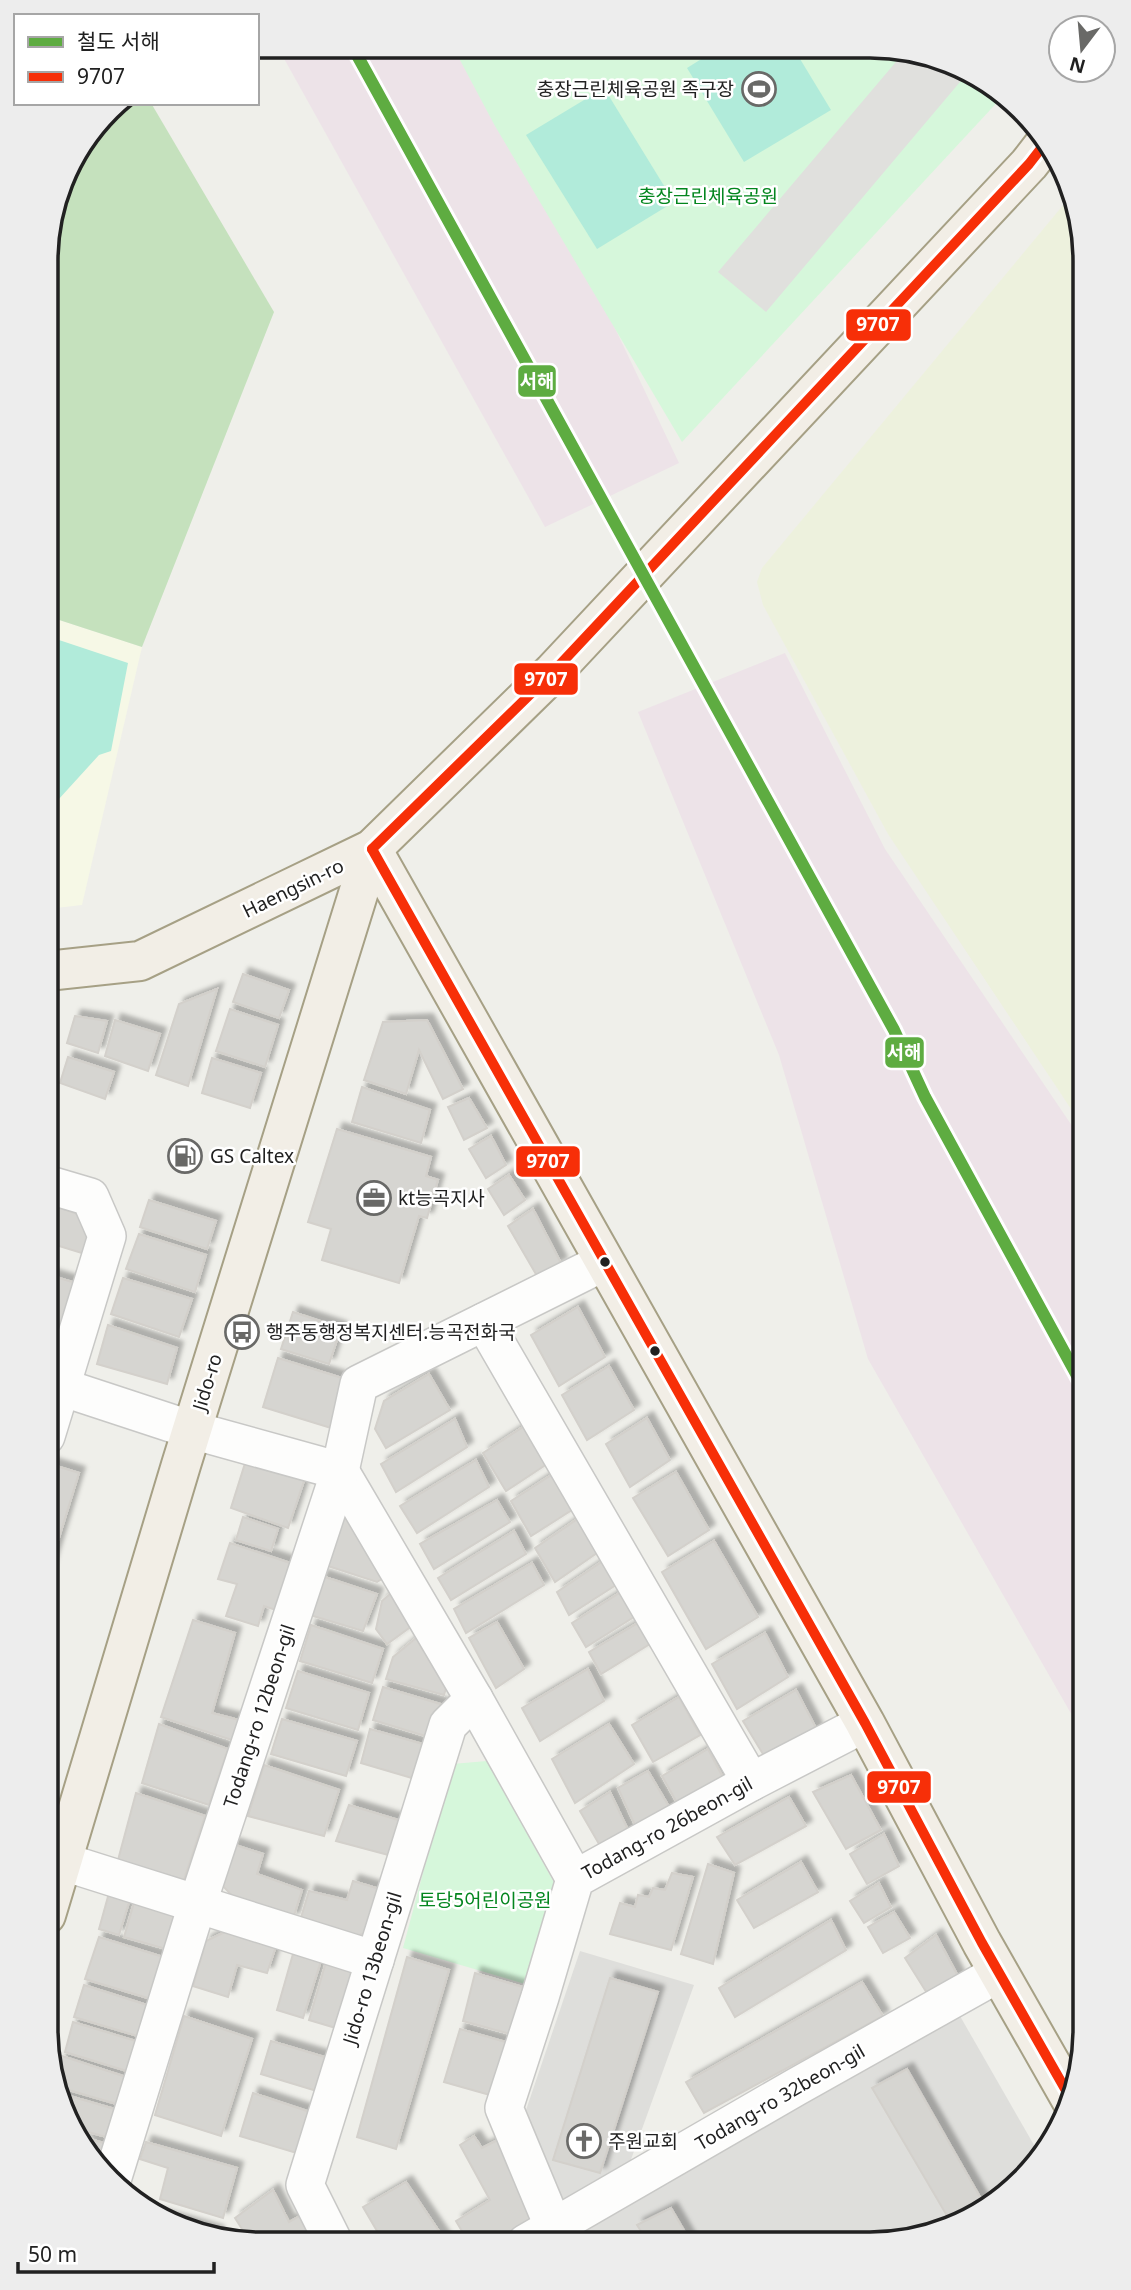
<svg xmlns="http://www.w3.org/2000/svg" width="1131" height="2290" font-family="'Noto Sans','Noto Sans KR',sans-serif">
  <defs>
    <filter id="shadow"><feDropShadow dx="6" dy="-6" stdDeviation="2" flood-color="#0004"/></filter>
  </defs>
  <rect width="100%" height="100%" fill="#efefea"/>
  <g fill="#dededb">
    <polygon points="580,1951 694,1985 629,2165 563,2202 524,2116"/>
    <polygon points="960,2016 1042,2159 990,2208 939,2233 870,2244 591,2244 583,2229"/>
  </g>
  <g fill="#ede3e8">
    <polygon points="277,46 467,47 613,324 679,463 545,527"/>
    <polygon points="785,653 885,849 1085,1145 1085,1738 868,1359 779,1055 638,712"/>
  </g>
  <polygon fill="#f6f8e6" points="47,616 142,647 82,905 47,909"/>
  <polygon fill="#edf1dd" points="1074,192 1085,261 1085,1130 888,834 763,605 757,582 762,568"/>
  <polygon fill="#c5e1bd" points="115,103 151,103 274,312 142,647 47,616 47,233 68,165"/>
  <g fill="#d6f7db">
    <polygon points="453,47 912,50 1004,95 682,442 495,126"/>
    <polygon points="487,1761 557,1888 532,1986 403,1948 452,1764"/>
  </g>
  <g fill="#b1ebda">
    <polygon points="719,48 794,49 831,110 744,162 687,68"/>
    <polygon points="604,88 674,202 597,249 526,135"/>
    <polygon points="47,636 128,663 111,751 99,755 58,800 47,797"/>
  </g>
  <polygon fill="#e0e0dd" points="906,50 912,50 965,76 766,312 718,272"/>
  <g fill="#d6d5d1" stroke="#d3d0cb" stroke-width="2" filter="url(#shadow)">
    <polygon points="243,974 289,990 279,1018 233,1002"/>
    <polygon points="217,989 188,1086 156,1075 179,1004"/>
    <polygon points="230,1009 278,1025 265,1067 216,1051"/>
    <polygon points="75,1016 107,1021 98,1053 67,1043"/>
    <polygon points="115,1020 160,1034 148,1071 105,1056"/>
    <polygon points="427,1020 463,1089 443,1099 419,1050 406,1094 364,1080 383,1022"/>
    <polygon points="68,1057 114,1072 105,1099 60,1083"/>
    <polygon points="212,1058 261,1073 250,1108 202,1093"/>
    <polygon points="362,1087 430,1110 421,1143 352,1122"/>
    <polygon points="469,1098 487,1128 464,1140 448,1107"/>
    <polygon points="337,1129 431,1157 426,1176 438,1180 427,1218 419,1216 399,1283 322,1260 331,1229 308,1222"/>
    <polygon points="491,1136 506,1165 486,1178 469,1149"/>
    <polygon points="509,1175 525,1200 504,1215 488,1189"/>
    <polygon points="149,1200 216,1221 207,1249 140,1227"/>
    <polygon points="46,1203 92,1219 85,1254 46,1242"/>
    <polygon points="533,1209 561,1263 537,1276 508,1226"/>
    <polygon points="139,1234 206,1255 195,1292 126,1269"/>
    <polygon points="46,1274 79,1284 61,1345 46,1340"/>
    <polygon points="123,1278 192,1299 179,1337 111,1314"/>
    <polygon points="578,1307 605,1357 559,1386 531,1335"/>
    <polygon points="293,1312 341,1328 329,1364 281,1349"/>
    <polygon points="108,1325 177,1348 167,1384 97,1364"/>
    <polygon points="278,1358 345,1379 331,1428 263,1407"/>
    <polygon points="609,1366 634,1410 587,1440 562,1395"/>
    <polygon points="429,1374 450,1410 386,1448 375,1429 384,1401"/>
    <polygon points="647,1418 670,1460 630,1487 606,1444"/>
    <polygon points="455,1419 467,1447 396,1492 381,1464"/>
    <polygon points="526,1425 547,1464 506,1491 483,1453"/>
    <polygon points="247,1457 306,1475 288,1528 231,1508"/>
    <polygon points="476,1460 489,1487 417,1533 400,1506"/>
    <polygon points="50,1464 79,1473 46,1580 46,1475"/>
    <polygon points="676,1472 709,1530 668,1556 633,1498"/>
    <polygon points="553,1474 572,1510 531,1536 511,1501"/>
    <polygon points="497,1500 510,1522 434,1569 420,1544"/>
    <polygon points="342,1516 359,1524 390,1574 377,1582 325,1565"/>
    <polygon points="243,1517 278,1529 271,1551 236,1540"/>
    <polygon points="579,1518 597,1553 555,1582 535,1548"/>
    <polygon points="514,1531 526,1554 451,1600 438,1578"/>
    <polygon points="714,1541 758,1617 706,1649 662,1572"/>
    <polygon points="230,1543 296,1565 282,1612 264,1606 258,1626 226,1616 237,1584 218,1579"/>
    <polygon points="603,1561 616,1585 569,1615 557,1592"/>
    <polygon points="532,1563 544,1585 466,1633 454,1609"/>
    <polygon points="322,1576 377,1594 363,1631 310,1615"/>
    <polygon points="397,1588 416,1623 387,1644 376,1629 382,1601"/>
    <polygon points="621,1592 634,1617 586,1647 572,1623"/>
    <polygon points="193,1620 235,1633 212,1713 239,1720 232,1740 161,1717"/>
    <polygon points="497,1622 524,1669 496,1688 469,1638"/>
    <polygon points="638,1623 650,1644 601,1674 589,1652"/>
    <polygon points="311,1625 383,1649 372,1683 300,1661"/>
    <polygon points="765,1633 788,1677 737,1709 712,1664"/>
    <polygon points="421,1634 448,1681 444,1695 386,1679 393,1657"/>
    <polygon points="588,1669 604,1701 540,1741 522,1708"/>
    <polygon points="298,1671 369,1693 358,1730 286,1708"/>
    <polygon points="383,1687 447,1706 435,1739 373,1720"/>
    <polygon points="796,1690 817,1730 766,1759 743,1721"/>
    <polygon points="679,1697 700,1735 653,1762 632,1725"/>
    <polygon points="282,1719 357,1741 346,1776 271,1754"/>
    <polygon points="159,1724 228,1749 209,1805 142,1783"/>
    <polygon points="609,1724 634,1764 575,1803 552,1759"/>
    <polygon points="370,1729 433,1747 422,1781 361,1763"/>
    <polygon points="708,1749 726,1783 681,1810 662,1776"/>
    <polygon points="264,1765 339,1790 324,1836 248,1816"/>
    <polygon points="648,1771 674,1815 638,1832 618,1788"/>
    <polygon points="851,1775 881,1830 846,1849 813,1792"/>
    <polygon points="610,1792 631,1836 603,1851 580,1811"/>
    <polygon points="136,1793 205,1816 184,1880 118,1860"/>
    <polygon points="789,1797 806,1826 735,1865 717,1837"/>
    <polygon points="349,1805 408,1823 396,1857 336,1841"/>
    <polygon points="884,1834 899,1866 867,1884 850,1854"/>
    <polygon points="232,1844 263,1854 257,1874 302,1890 293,1919 237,1901 221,1884"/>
    <polygon points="801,1862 818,1892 754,1928 737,1900"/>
    <polygon points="708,1864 734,1873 713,1964 681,1954"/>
    <polygon points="672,1873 693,1877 671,1950 610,1934 620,1903 635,1907 638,1895 649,1897 653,1888 665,1890"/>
    <polygon points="353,1881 386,1891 373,1930 352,1938 300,1921 309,1891 347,1900"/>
    <polygon points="879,1883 891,1907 864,1923 850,1901"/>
    <polygon points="109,1893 130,1899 119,1935 99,1929"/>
    <polygon points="135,1899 177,1911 166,1949 124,1937"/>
    <polygon points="894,1912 910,1938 883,1953 868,1927"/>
    <polygon points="831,1920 846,1950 735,2017 719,1988"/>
    <polygon points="229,1930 277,1943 267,1973 237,1965 228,1997 193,1986 206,1941"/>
    <polygon points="936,1935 960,1980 930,1998 905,1958"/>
    <polygon points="99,1937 163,1957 151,1999 85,1979"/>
    <polygon points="293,1954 321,1961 303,2018 277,2010"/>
    <polygon points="407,1957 449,1970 396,2149 357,2137"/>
    <polygon points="326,1962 357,1972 339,2029 309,2020"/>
    <polygon points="475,1973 526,1988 510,2034 463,2021"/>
    <polygon points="610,1978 658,1992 600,2173 553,2160"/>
    <polygon points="862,1982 883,2016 704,2113 686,2082"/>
    <polygon points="84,1985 150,2006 141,2037 74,2017"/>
    <polygon points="184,2016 252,2039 221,2136 155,2115"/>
    <polygon points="73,2022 139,2042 130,2072 65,2052"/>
    <polygon points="460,2029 509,2043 490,2095 444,2082"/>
    <polygon points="271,2041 331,2059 320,2092 261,2074"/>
    <polygon points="62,2056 129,2078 120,2105 55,2086"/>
    <polygon points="907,2069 987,2209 953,2226 872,2088"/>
    <polygon points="56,2092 118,2110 110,2138 77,2129 57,2098"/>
    <polygon points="253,2093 313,2113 300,2154 240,2136"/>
    <polygon points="474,2136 482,2148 502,2138 532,2220 494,2243 469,2243 456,2221 490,2200 460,2145"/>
    <polygon points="83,2137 107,2144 101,2165"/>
    <polygon points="146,2142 237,2168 223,2218 160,2199 168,2168 140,2159"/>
    <polygon points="406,2182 447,2243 384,2243 363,2207"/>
    <polygon points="273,2190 289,2222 305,2213 319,2235 304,2243 251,2243 235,2218"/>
    <polygon points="671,2208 692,2244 649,2244 637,2225"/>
    <polygon points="156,2214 218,2232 216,2238 178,2228"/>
  </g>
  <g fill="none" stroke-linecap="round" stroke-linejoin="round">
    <g stroke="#c8c8c6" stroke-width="40">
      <g id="minor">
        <polyline points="484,1322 751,1782"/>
        <polyline points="46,1382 192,1430 340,1471 474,1699 575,1879"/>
        <polyline points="46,1436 107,1236 90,1197 46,1184"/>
        <polyline points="46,1852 61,1861 375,1960"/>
        <polyline points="112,2180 198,1902 340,1471 359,1384 604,1262"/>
        <polyline points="334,2243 305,2185 448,1725 474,1699"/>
        <polyline points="526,2243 796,2087 999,1973"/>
        <polyline points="564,2244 554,2228 504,2108 540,1997 575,1879 751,1782 865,1723"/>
      </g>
    </g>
    <g stroke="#a6a085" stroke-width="42">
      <g id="major">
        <polyline points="372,849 865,1723 982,1943 1072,2101"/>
        <polyline points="47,971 140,961 372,849 553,672 1029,164 1043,146"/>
        <polyline points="46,1915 181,1465 372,849"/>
      </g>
    </g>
    <use href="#minor" stroke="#fdfdfc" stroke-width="37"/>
    <use href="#major" stroke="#f2eee6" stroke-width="38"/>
    <g stroke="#fff" stroke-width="16">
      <g id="bus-1">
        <polyline points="372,849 865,1723 982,1943 1072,2101"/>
        <polyline points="372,849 553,672 1029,164 1043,146"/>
      </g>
    </g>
    <use href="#bus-1" stroke="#f72f08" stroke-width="10"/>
    <g stroke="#fff" stroke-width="18">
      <polyline id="rail-1" points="352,46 894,1030 925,1097 1085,1390"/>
    </g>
    <use href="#rail-1" stroke="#5eac41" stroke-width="12"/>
  </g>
  <defs>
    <g id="stadium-ring" transform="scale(1.75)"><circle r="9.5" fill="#fff" stroke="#696967" stroke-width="1.5"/><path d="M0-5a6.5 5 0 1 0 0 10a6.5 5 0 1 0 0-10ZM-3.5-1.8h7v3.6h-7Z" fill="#696967"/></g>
    <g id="fuel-ring" transform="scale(1.75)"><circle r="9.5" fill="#fff" stroke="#696967" stroke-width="1.5"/><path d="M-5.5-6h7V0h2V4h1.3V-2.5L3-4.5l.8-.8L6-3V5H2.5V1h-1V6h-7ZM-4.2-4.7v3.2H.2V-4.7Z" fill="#696967"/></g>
    <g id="office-ring" transform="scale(1.75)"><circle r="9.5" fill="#fff" stroke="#696967" stroke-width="1.5"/><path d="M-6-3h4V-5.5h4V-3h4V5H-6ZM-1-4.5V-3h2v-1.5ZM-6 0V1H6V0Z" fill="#696967"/></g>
    <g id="bus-ring" transform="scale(1.75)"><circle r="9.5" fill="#fff" stroke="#696967" stroke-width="1.5"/><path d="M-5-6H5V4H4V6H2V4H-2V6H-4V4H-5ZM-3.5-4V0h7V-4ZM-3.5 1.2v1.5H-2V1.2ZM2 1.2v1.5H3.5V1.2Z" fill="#696967"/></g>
    <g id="church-ring" transform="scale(1.75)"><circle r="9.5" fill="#fff" stroke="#696967" stroke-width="1.5"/><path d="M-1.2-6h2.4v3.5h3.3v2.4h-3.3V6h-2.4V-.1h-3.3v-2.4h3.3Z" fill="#696967"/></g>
  </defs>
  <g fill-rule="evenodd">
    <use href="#stadium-ring" x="759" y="89"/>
    <use href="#fuel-ring" x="185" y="1156"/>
    <use href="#office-ring" x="374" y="1198"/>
    <use href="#bus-ring" x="242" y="1332"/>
    <use href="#church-ring" x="584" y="2141"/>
  </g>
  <g fill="#212121" stroke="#fff" stroke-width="2.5">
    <circle cx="605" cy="1262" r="6"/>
    <circle cx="655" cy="1351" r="6"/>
  </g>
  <g text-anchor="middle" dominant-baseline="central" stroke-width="5" stroke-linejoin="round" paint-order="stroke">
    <g font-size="19" fill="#212121" stroke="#fff" text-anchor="start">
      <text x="734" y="89" text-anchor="end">충장근린체육공원 족구장</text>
      <text x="210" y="1156">GS Caltex</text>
      <text x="398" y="1198">kt능곡지사</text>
      <text x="266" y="1332">행주동행정복지센터.능곡전화국</text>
      <text x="608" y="2141">주원교회</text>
    </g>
    <g font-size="19" fill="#03861e" stroke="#fff">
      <text x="708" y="196">충장근린체육공원</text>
      <text x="485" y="1900">토당5어린이공원</text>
    </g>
    <g font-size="19" fill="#212121" stroke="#fff">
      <text transform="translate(293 888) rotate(-26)">Haengsin-ro</text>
      <text transform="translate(207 1382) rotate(-73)">Jido-ro</text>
      <text transform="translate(259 1716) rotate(-72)">Todang-ro 12beon-gil</text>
      <text transform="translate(667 1828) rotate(-29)">Todang-ro 26beon-gil</text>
      <text transform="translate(372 1968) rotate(-73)">Jido-ro 13beon-gil</text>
      <text transform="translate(780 2097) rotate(-30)">Todang-ro 32beon-gil</text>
    </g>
  </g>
  <path d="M0 0H1131V2290H0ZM261 58H870A203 203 0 0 1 1073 261V2029A203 203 0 0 1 870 2232H261A203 203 0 0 1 58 2029V261A203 203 0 0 1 261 58Z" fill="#ededed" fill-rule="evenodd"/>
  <path fill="none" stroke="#212121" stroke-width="3.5" d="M261 58H870A203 203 0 0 1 1073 261V2029A203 203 0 0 1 870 2232H261A203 203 0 0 1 58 2029V261A203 203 0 0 1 261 58Z"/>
  <g stroke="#fff" stroke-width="2.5">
    <rect x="845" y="308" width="67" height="34" rx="7" fill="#f72f08"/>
    <rect x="517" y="364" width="40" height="34" rx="7" fill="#5eac41"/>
    <rect x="513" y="662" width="66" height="34" rx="7" fill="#f72f08"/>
    <rect x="884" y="1036" width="41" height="33" rx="7" fill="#5eac41"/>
    <rect x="515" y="1145" width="66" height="33" rx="7" fill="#f72f08"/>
    <rect x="866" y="1770" width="66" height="34" rx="7" fill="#f72f08"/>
  </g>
  <g font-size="19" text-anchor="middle" font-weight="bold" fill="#fff">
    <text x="878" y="331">9707</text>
    <text x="537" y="388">서해</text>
    <text x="546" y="686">9707</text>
    <text x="904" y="1059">서해</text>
    <text x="548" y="1168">9707</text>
    <text x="899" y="1794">9707</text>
  </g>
  <rect x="14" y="14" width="245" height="91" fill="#ffffff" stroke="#a6a6a6" stroke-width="2"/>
  <rect x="28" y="37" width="35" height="10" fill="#5eac41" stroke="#a6a6a6" stroke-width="2"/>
  <text x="77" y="49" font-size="21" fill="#212121">철도 서해</text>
  <rect x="28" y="72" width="35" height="10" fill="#f72f08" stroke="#a6a6a6" stroke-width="2"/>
  <text x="77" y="84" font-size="21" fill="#212121">9707</text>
  <g transform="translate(1082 49) rotate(196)"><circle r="33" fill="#ffffff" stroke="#a6a6a6" stroke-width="2"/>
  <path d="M0-5L12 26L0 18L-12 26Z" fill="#696967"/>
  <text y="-10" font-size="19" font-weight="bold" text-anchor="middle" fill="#212121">N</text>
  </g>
  <path d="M18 2262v10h196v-10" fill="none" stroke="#212121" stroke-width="3.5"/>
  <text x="28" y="2262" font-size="21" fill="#212121" stroke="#ffffff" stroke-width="5" paint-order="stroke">50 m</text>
</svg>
